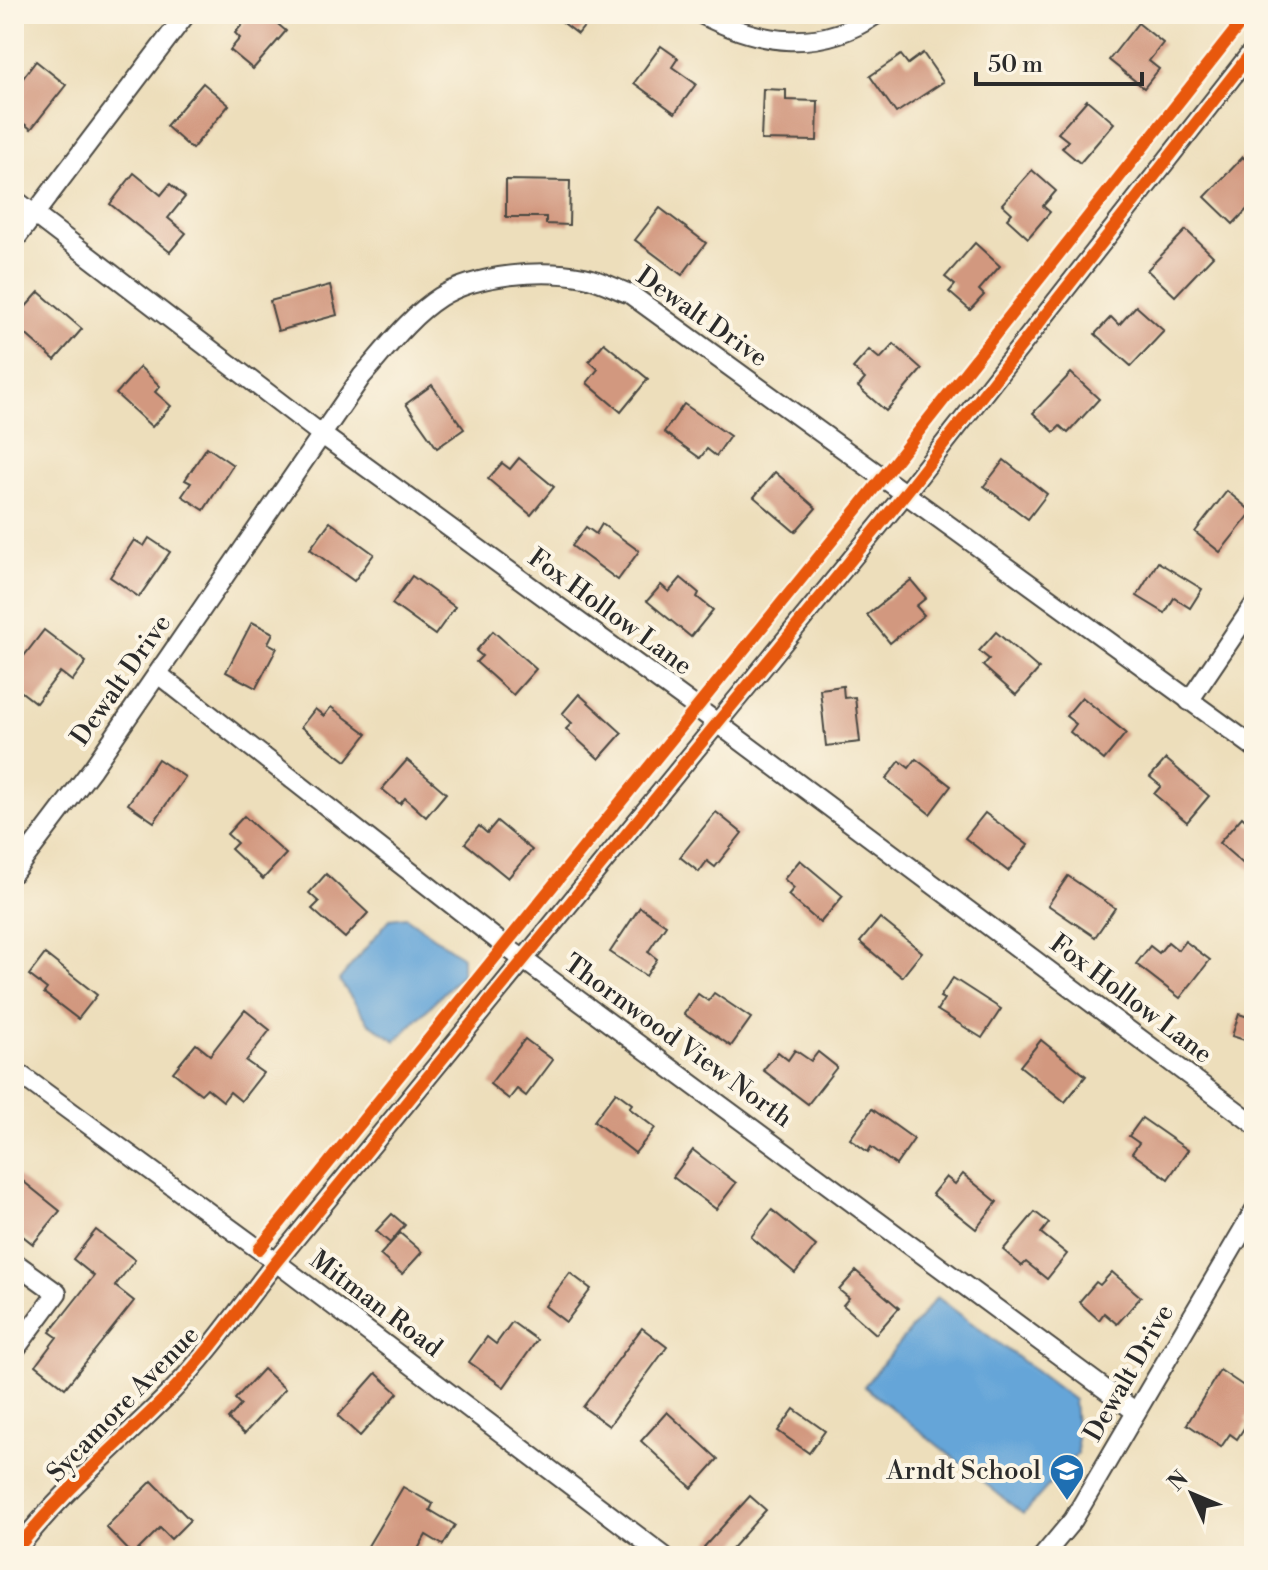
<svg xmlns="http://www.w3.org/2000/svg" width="1268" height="1570" font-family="'Libre Bodoni',serif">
  <rect width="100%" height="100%" fill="#fcf5e5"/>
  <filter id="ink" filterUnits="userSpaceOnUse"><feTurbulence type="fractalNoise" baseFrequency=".0125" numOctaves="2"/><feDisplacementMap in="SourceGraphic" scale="16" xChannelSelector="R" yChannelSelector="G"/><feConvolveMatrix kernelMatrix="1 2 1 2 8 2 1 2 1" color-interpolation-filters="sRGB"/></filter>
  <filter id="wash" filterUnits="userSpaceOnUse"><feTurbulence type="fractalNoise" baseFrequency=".006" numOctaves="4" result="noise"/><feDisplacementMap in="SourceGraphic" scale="32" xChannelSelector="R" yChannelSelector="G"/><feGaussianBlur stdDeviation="1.8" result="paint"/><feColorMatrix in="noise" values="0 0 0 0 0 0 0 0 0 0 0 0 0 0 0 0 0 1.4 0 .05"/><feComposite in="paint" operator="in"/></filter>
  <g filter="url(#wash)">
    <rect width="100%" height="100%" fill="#eddebb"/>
    <g fill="#65a5d8" stroke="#486882" stroke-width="2">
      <polygon points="406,917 462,957 462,974 396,1041 369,1023 339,980 390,919"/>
      <polygon points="937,1297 1074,1400 1078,1453 1023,1514 864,1386"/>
    </g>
    <g id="blocks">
      <g fill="#d2987f">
        <polygon points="251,14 266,14 286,31 253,69 230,50 240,38 235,33"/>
        <polygon points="552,14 594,14 578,34"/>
        <polygon points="1138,23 1163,43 1149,61 1159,69 1144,88 1109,60"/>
        <polygon points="661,46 678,58 672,67 696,84 675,113 634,83"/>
        <polygon points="923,53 943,82 896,113 870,76 901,55 908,64"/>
        <polygon points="36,61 66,85 31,129 14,116 14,90"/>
        <polygon points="203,83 229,105 192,149 166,126"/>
        <polygon points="763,89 786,90 786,100 818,101 817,141 761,140"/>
        <polygon points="1087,100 1114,123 1080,163 1062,148 1068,141 1058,133"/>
        <polygon points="1243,157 1254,168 1254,202 1233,224 1205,197"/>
        <polygon points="1032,170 1056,191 1043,206 1050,212 1028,238 1007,219 1012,213 1002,204"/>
        <polygon points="134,173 161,195 170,184 185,197 168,218 186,233 170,252 110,204"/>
        <polygon points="506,180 570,181 569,225 546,224 546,217 506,217"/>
        <polygon points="660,208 706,243 682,275 635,240"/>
        <polygon points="1186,230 1213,256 1175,296 1147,270"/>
        <polygon points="975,243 1000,266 979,290 984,295 970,310 949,292 955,285 945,277"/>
        <polygon points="330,285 337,315 278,331 270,301"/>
        <polygon points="39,292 82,329 55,360 14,324 14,320"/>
        <polygon points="1136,306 1164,331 1131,366 1095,334 1111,317 1119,325"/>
        <polygon points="604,343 648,379 621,412 587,383 598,369 589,361"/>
        <polygon points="894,344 922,369 886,411 858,387 865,379 853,368 869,350 880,359"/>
        <polygon points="140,367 160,386 155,392 171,406 152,427 116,394"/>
        <polygon points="1071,373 1099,399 1068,433 1060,426 1054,432 1033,413"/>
        <polygon points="432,385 464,429 437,448 406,404"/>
        <polygon points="684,404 730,436 716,456 707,449 700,458 664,432"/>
        <polygon points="207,447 233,465 204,510 182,496 191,483 185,480"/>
        <polygon points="519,458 554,487 531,515 488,479 502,463 510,469"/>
        <polygon points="1004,460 1047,494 1028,519 984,486"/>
        <polygon points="775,472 816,508 795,532 754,497"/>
        <polygon points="1227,491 1252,512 1220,552 1195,532"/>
        <polygon points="330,522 374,554 354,581 310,549"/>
        <polygon points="602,524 639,551 618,580 572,546 586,527 596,534"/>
        <polygon points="149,538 170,552 139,597 110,577 134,540 144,546"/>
        <polygon points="1158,562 1202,589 1190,608 1174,598 1165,613 1137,596"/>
        <polygon points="412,576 455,607 435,635 392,604"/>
        <polygon points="681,578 699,593 697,597 713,610 691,637 647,601 661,585 669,592"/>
        <polygon points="911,580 926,598 916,606 924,615 890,643 867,615"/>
        <polygon points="252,622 273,633 268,643 277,648 256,688 226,672"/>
        <polygon points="44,630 86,662 72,681 60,672 36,703 14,686 14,669"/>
        <polygon points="493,631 536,669 513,695 476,662 482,656 476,651"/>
        <polygon points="996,632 1039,669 1016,695 983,666 989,659 979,651"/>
        <polygon points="843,686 844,698 855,697 860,742 826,746 820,689"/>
        <polygon points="579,694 622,733 599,759 566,729 572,723 562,714"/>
        <polygon points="1082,697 1126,733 1104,760 1070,732 1076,724 1066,716"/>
        <polygon points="331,707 367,734 346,761 301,727 315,709 324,716"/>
        <polygon points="158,759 185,777 154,822 128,804"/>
        <polygon points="916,759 951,786 930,814 886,779 900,761 909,768"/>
        <polygon points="1166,759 1209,796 1187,822 1154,794 1161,786 1150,777"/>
        <polygon points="407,760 446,793 426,817 405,798 400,804 382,789"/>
        <polygon points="716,812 742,833 715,867 707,861 699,872 680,857"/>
        <polygon points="985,813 1028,845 1008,871 965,838"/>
        <polygon points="244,816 286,854 263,879 231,849 237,843 227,834"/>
        <polygon points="1242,817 1254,828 1254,873 1219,843"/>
        <polygon points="497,821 532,850 508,878 465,843 479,826 487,833"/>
        <polygon points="800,860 843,896 820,923 788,895 794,888 784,879"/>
        <polygon points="326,874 368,913 345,938 312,909 319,902 309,893"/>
        <polygon points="1068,876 1115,908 1095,937 1048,905"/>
        <polygon points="640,907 666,925 648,952 657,959 646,976 610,952"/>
        <polygon points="880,918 922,952 902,977 860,942"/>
        <polygon points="1185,941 1210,960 1180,998 1136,964 1150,946 1159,953 1168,942 1178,950"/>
        <polygon points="45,954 97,995 78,1019 44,993 47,989 29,975"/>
        <polygon points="953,978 1001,1009 982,1038 937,1010 944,999 940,997"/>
        <polygon points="714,993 751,1018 731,1046 684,1014 698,994 708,1001"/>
        <polygon points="245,1010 270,1030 246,1061 263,1073 241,1101 230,1092 223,1101 207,1088 201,1094 173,1072 196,1044 210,1055"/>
        <polygon points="1239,1014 1254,1019 1254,1043 1232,1036"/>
        <polygon points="525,1039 553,1060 526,1096 517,1089 509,1099 490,1084"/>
        <polygon points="1041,1040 1086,1076 1065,1102 1020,1066"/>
        <polygon points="795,1050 811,1061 818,1052 837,1067 808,1104 763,1070 778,1052 788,1060"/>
        <polygon points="616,1092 632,1104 629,1108 655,1128 635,1153 594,1121"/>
        <polygon points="872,1109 914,1139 896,1165 871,1147 868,1152 850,1139"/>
        <polygon points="1142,1118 1188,1150 1168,1179 1132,1153 1139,1143 1129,1136"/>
        <polygon points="693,1150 736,1183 716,1209 673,1177"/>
        <polygon points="14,1174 60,1211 33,1244 14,1229"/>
        <polygon points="963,1174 997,1202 976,1229 932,1194 946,1177 955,1184"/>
        <polygon points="772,1210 816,1246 795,1273 751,1237"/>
        <polygon points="1035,1212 1049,1223 1041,1233 1067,1254 1047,1279 1026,1262 1022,1266 1003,1250"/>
        <polygon points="392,1214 405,1225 390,1243 376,1231"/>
        <polygon points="96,1230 135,1260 115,1286 134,1301 65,1388 36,1365 57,1337 50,1332 94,1276 73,1259"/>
        <polygon points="400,1233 422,1252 402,1274 380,1255"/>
        <polygon points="856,1271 899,1308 876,1334 843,1305 849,1298 839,1290"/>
        <polygon points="1112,1272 1141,1297 1117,1324 1104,1313 1099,1320 1079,1302 1096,1282 1100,1285"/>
        <polygon points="570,1273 591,1289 566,1322 545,1306"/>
        <polygon points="512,1322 537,1340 504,1387 469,1362 487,1337 496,1344"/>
        <polygon points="642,1328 667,1347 609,1426 583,1407"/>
        <polygon points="263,1369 285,1389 244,1434 228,1419 241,1405 235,1399"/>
        <polygon points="1220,1370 1254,1393 1254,1407 1245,1420 1248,1422 1237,1439 1230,1434 1221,1447 1187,1424"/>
        <polygon points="376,1373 398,1393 360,1436 338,1416"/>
        <polygon points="794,1409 825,1431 809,1453 778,1431"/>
        <polygon points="667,1412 718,1459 692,1488 641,1441"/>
        <polygon points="152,1481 190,1520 171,1539 160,1528 133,1555 106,1527"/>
        <polygon points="403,1487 433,1504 430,1510 455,1525 443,1545 426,1535 414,1556 362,1556"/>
        <polygon points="750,1496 766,1510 725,1556 714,1556 704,1547"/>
      </g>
    </g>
  </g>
  <g filter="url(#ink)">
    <use href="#blocks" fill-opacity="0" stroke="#484641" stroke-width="2"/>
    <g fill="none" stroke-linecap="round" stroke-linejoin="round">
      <g stroke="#484641" stroke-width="22">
        <g id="minor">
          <path d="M701 14C761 45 820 53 877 14"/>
          <polyline points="14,199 321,434 697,708 1254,1124"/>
          <polyline points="14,241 186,14"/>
          <polyline points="158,674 505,946 1136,1412"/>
          <polyline points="1189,701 1254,605"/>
          <path d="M14 872 92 769 362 376C386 349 409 317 440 297 477 274 542 269 584 277 600 280 616 289 630 294L1254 747"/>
          <polyline points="14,1070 276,1262 664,1556"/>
          <polyline points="14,1262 57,1293 14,1351"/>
          <path d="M14 1553C60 1492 119 1445 172 1391 211 1350 242 1305 276 1262L904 495 1254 49"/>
          <polyline points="1043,1556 1073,1520 1254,1211"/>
        </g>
      </g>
      <use href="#minor" stroke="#fff" stroke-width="18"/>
      <g stroke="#fcf5e5" stroke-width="17">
        <g id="cycleway">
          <polyline points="259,1249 860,506 1248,14"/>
          <path d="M14 1553C60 1492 119 1445 172 1391 211 1350 242 1305 276 1262L904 495 1254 49"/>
        </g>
      </g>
      <use href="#cycleway" stroke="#e8590c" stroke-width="12"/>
    </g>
  </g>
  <defs>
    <g id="school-pin" transform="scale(1.8)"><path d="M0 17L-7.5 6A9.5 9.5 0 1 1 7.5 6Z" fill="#1f6fb2" stroke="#fcf5e5"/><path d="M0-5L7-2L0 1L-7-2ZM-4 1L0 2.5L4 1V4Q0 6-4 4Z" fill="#fff"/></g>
  </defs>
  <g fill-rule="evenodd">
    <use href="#school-pin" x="1067" y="1471"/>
  </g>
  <g text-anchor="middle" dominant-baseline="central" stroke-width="8" stroke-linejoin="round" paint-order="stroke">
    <g font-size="26" fill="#2b2b2b" stroke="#fcf5e5">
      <text transform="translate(702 317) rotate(35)">Dewalt Drive</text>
      <text transform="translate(610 612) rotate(36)">Fox Hollow Lane</text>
      <text transform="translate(121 680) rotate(-55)">Dewalt Drive</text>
      <text transform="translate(1131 999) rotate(37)">Fox Hollow Lane</text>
      <text transform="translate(678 1041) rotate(36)">Thornwood View North</text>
      <text transform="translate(376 1304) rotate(37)">Mitman Road</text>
      <text transform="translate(1129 1373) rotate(-60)">Dewalt Drive</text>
      <text transform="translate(123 1404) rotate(-46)">Sycamore Avenue</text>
    </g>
    <g font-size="26" fill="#2b2b2b" stroke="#fcf5e5" text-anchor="end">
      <text x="1041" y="1471">Arndt School</text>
    </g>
  </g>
  <rect width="1268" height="1570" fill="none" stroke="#fcf5e5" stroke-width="48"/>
  <g transform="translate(1192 1494) rotate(314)" stroke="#fcf5e5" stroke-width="6" paint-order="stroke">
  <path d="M0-6L14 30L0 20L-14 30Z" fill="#2b2b2b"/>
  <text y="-12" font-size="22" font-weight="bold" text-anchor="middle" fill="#2b2b2b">N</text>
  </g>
  <path d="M976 72v12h166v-12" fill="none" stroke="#2b2b2b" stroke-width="4"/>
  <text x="988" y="72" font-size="24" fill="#2b2b2b" stroke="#fcf5e5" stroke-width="6" paint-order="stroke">50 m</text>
</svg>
